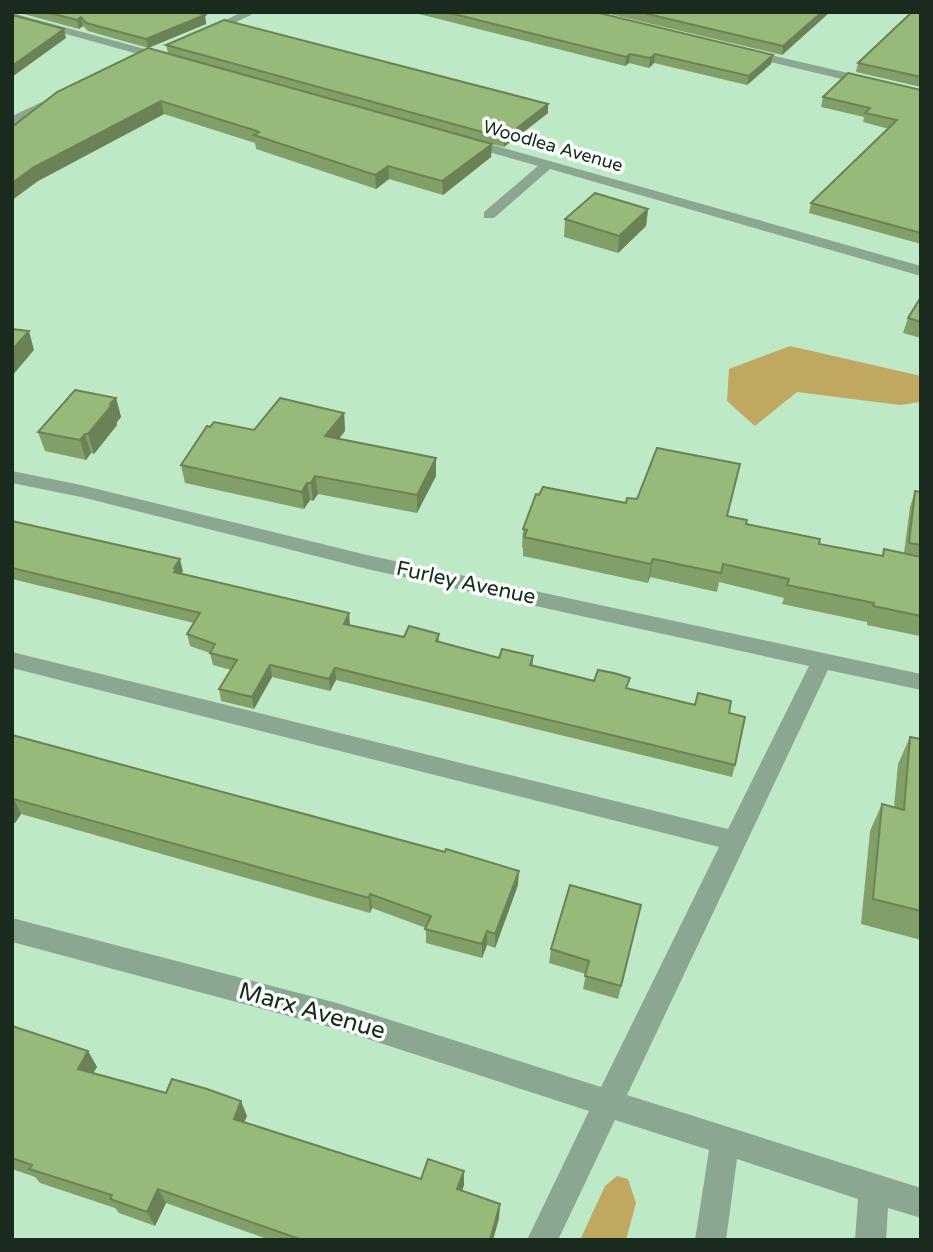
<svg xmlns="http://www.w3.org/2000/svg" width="933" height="1252" font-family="'Varela Round',sans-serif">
  <rect width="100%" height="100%" fill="#bee9c7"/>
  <g fill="#c0a860">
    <polygon points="790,346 921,376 921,402 900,405 797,392 755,426 727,401 729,369"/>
    <polygon points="617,1176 628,1179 636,1203 626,1240 580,1240 605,1186"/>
  </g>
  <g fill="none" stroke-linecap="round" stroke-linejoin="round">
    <g fill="#8ca791" fill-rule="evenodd">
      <polygon points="242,12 257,12 209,35 199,33"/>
      <polygon points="12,13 171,56 173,58 167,62 12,19"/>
      <polygon points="745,49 921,90 921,98 741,55 739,53"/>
      <polygon points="57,95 61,96 61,102 12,125 12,116"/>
      <polygon points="465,137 921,266 921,276 550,169 494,218 484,218 484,212 538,166 460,144 458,141"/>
      <polygon points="12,471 81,485 367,555 921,674 921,690 828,670 627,1095 921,1188 921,1218 888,1208 886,1240 855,1240 858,1199 737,1159 726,1240 695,1240 709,1150 615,1120 558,1240 527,1240 589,1111 337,1029 12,942 12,918 337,1003 601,1087 719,847 12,668 12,652 728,829 809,666 367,569 81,497 12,483"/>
    </g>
  </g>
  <g fill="#829f68">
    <polygon points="16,12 199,12 197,13 205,15 206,24 148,48 168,53 166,45 548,104 548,113 504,147 492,144 491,157 443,195 389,179 376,189 256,149 255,143 164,114 38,181 12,200 12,127 148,48 88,31 83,26 79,29"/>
    <polygon points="411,12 595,12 771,64 747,85 654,63 649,68 629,63 625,66"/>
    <polygon points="601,12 830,12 782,55"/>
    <polygon points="921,12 921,87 856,72 858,63"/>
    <polygon points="921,90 921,244 809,213 811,203 889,129 863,122 864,117 821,107 823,97"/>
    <polygon points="648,209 646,226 618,253 564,237 565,219"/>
    <polygon points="921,297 921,338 903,333 908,318"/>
    <polygon points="116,398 121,417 117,422 117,425 94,454 91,453 86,460 45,451 38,432"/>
    <polygon points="344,413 345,431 339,439 436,458 436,476 417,513 318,494 313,501 310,500 304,509 185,483 181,465 254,430"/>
    <polygon points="915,491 921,492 921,633 920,636 867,625 867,622 782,604 784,598 719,582 717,592 650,577 648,583 523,556 523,548 522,547 523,529 626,503 728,516 746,524 819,544 882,556 884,549 904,553 910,507"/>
    <polygon points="12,521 183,571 181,574 350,625 404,637 439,634 439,642 499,658 533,656 533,665 729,713 735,765 732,777 336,680 330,691 272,677 254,709 221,701 219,689 231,670 213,665 210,653 190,646 187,634 194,623 12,579"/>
    <polygon points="12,735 518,885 495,948 487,945 482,958 426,943 426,928 372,908 370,913 21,814 15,823 12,822"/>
    <polygon points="910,737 921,739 921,940 861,924 870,831 882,804 894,807 898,764"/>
    <polygon points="638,919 618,999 583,989 586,974 549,963 551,949"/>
    <polygon points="12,1026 88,1051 97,1067 93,1073 247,1116 244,1122 421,1179 464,1185 462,1191 500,1204 499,1218 493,1240 270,1240 166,1203 155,1226 119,1213 115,1208 40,1183 35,1177 12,1169"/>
  </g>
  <g fill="#6a8255">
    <polygon points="822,12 830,12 782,55 783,46"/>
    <polygon points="205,15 206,24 148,48 146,39"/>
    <polygon points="81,17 83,26 79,29 77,20"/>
    <polygon points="64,29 66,38 12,77 12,66"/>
    <polygon points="630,54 629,63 625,66 626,57"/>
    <polygon points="655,54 654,63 649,68 650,58"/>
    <polygon points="773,55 771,64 747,85 749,76"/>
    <polygon points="161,101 164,114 38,181 12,200 12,183 34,167"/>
    <polygon points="548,104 548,113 504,147 504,138"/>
    <polygon points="492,144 491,157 443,195 442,181"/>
    <polygon points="388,166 389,179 376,189 375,175"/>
    <polygon points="648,209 646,226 618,253 619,236"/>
    <polygon points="29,331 34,350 12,376 12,350"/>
    <polygon points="116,398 121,417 117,422 117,425 94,454 88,434"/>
    <polygon points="344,413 345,431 326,454 325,436"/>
    <polygon points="85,434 91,453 86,460 80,440"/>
    <polygon points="436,458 436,476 417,513 417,495"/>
    <polygon points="315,476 318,494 313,501 311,483"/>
    <polygon points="307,483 310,500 304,509 302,492"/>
    <polygon points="180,559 183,571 178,578 177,584 174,568"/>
    <polygon points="653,559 650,577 648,583 651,564"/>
    <polygon points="349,613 350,625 344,624"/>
    <polygon points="270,665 272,677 254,709 252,697"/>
    <polygon points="335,668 336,680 330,691 329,679"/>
    <polygon points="14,799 21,814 15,823 12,819 12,801"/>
    <polygon points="519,871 518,885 495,948 495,934"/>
    <polygon points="370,894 372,908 370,913 369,898"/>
    <polygon points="487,931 487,945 482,958 482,944"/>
    <polygon points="88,1051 97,1067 87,1084 78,1069"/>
    <polygon points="241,1101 247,1116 239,1134 234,1119"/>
    <polygon points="464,1171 464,1185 457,1203 457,1189"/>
    <polygon points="158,1189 166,1203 155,1226 147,1212"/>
    <polygon points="500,1204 499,1218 493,1240 490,1240"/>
  </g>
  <g fill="#97b979" stroke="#6a8255" stroke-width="2">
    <polygon points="46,12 194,12 205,15 146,39 86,23 81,17 77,20"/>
    <polygon points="446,12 595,12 773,55 749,76 655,54 650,58 630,54 626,57"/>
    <polygon points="639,12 822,12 783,46"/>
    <polygon points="912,12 921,12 921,77 858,63"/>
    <polygon points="12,15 64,29 12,66"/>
    <polygon points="224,20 548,104 504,138 166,45"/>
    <polygon points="148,48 492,144 442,181 388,166 375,175 254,135 259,132 257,131 161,101 34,167 12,183 12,127 57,92"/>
    <polygon points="848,73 921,90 921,233 811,203 897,120 865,113 870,108 823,97"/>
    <polygon points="595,193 648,209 619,236 565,219"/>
    <polygon points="921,297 921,322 908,318"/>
    <polygon points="12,329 29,331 12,350"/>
    <polygon points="75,390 116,398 110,404 112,405 88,434 85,434 80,440 38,432"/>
    <polygon points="280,398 344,413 325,436 436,458 417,495 315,476 311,483 307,483 302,492 181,465 207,426 210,427 214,422 254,430"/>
    <polygon points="657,448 740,464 727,516 747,520 746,524 820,539 819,544 883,556 884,549 921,557 921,616 873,606 874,603 787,585 789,579 723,564 721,573 653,559 651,564 524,537 527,530 523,529 536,494 539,495 543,487 626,503 627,498 637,499"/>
    <polygon points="915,491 921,492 921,545 909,543"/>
    <polygon points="12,521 180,559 174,568 176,569 174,572 349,613 344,624 404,637 409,626 439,634 436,641 499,658 502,649 533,656 530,665 594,681 598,670 614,673 630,678 626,688 695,705 698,693 731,701 729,713 745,717 735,765 335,668 329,679 270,665 252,697 219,689 237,660 210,653 215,644 187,634 200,613 12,568"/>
    <polygon points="12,735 445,852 446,849 519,871 495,934 487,931 482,944 425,929 431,916 370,894 369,898 14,799 12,801"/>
    <polygon points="910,737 921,739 921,911 873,899 882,804 904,810"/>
    <polygon points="570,885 641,905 621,986 585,976 589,961 551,949"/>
    <polygon points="12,1026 88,1051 78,1069 166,1093 172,1079 207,1089 241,1101 234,1119 421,1179 428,1159 464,1171 457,1189 500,1204 490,1240 302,1240 158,1189 147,1212 110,1199 112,1195 29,1169 32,1165 12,1158"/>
  </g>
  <g text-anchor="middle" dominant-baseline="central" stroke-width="7" stroke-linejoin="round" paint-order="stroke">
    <g font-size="18" fill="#1a2a1e" stroke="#fafffb">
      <text transform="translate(553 146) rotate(16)">Woodlea Avenue</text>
    </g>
    <g font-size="21" fill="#1a2a1e" stroke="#fafffb">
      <text transform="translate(466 583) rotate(12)">Furley Avenue</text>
    </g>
    <g font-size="24" fill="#1a2a1e" stroke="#fafffb">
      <text transform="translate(312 1011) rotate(16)">Marx Avenue</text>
    </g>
  </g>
  <rect width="933" height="1252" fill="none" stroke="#1a2a1e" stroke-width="28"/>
</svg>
